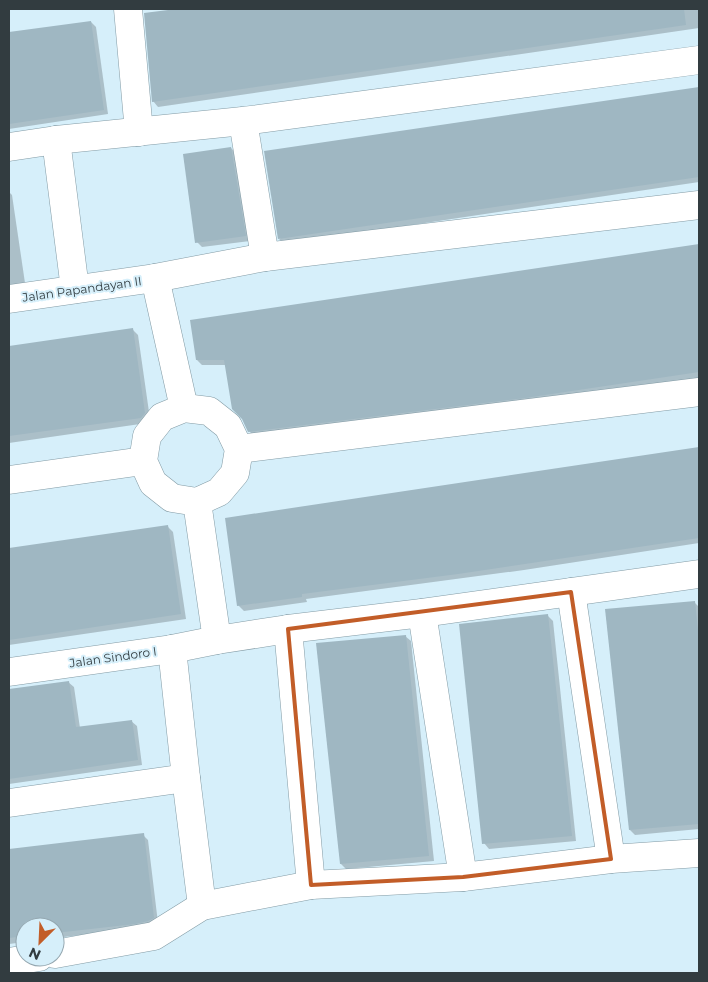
<svg xmlns="http://www.w3.org/2000/svg" width="708" height="982" font-family="Montserrat,sans-serif">
  <rect width="100%" height="100%" fill="#d6effa"/>
  <g fill="#0003">
    <polygon points="184,9 699,9 699,28 158,107 153,101 145,14"/>
    <polygon points="91,22 96,27 108,114 9,129 9,34"/>
    <polygon points="699,88 699,182 305,241 284,244 279,239 516,116"/>
    <polygon points="231,148 236,153 250,241 202,247 197,242"/>
    <polygon points="9,192 12,195 25,283 9,285"/>
    <polygon points="699,246 699,378 602,392 255,437 249,431 226,365 202,365 197,360 191,321"/>
    <polygon points="132,329 138,335 150,419 147,423 9,443 9,348"/>
    <polygon points="699,449 699,543 524,570 306,599 307,602 244,611 238,605 226,519"/>
    <polygon points="168,527 173,532 186,619 9,645 9,551"/>
    <polygon points="694,602 699,607 699,829 635,835 630,830"/>
    <polygon points="548,616 553,621 576,841 489,849 484,843"/>
    <polygon points="405,636 411,641 434,861 346,869 341,864 317,644"/>
    <polygon points="68,682 74,687 80,728 131,721 137,726 142,765 9,784 9,690"/>
    <polygon points="143,835 148,840 158,923 141,928 55,938 55,927 25,927 25,942 9,944 9,851"/>
  </g>
  <g fill="#9fb7c2">
    <polygon points="176,9 684,9 686,25 152,102 144,13"/>
    <polygon points="91,21 104,110 9,124 9,32"/>
    <polygon points="699,87 699,177 278,239 264,151"/>
    <polygon points="231,147 246,236 195,243 183,154"/>
    <polygon points="699,244 699,372 525,398 248,432 242,419 232,409 224,360 196,360 190,320"/>
    <polygon points="133,328 145,413 141,418 9,436 9,346"/>
    <polygon points="699,447 699,538 458,574 302,594 302,597 237,606 225,518"/>
    <polygon points="168,525 181,614 9,640 9,548"/>
    <polygon points="695,601 699,641 699,824 629,830 605,609"/>
    <polygon points="548,614 572,836 482,844 459,624"/>
    <polygon points="406,635 429,856 340,864 316,643"/>
    <polygon points="69,681 76,727 132,720 138,760 9,779 9,689"/>
    <polygon points="144,833 154,918 148,921 135,924 55,933 55,927 25,927 25,936 9,938 9,849"/>
  </g>
  <g fill="none" stroke-linecap="round" stroke-linejoin="round">
    <g stroke="#839ba5" stroke-width="29">
      <g id="minor">
        <polyline points="128,9 139,132"/>
        <polyline points="243,121 265,257"/>
        <polyline points="56,140 75,289"/>
        <polyline points="9,147 56,140 243,121 699,60"/>
        <polyline points="155,278 184,408"/>
        <polyline points="9,299 155,278 265,257 699,205"/>
        <polygon points="184,408 209,411 228,426 239,449 235,473 219,492 197,502 172,498 153,483 143,461 147,436 162,417"/>
        <polyline points="239,449 699,392"/>
        <polyline points="9,480 143,461"/>
        <polyline points="197,502 217,640"/>
        <polyline points="571,592 611,859"/>
        <polyline points="422,613 463,877"/>
        <polyline points="288,629 311,885"/>
        <polyline points="172,649 186,778 202,906"/>
        <polyline points="9,672 172,649 217,640 288,629 422,613 699,574"/>
        <polyline points="9,803 186,778"/>
        <polyline points="55,954 154,936 202,906 311,885 463,877 611,859 699,853"/>
        <polyline points="9,962 39,957"/>
      </g>
    </g>
    <use href="#minor" stroke="#fff" stroke-width="28"/>
  </g>
  <path fill="none" stroke="#c25d28" stroke-width="4" stroke-linejoin="round" d="M571 592 611 859 463 877 311 885 288 629Z"/>
  <g text-anchor="middle" dominant-baseline="central" stroke-width="4" stroke-linejoin="round" paint-order="stroke">
    <g font-size="12" fill="#323c40" stroke="#d6effa">
      <text transform="translate(82 289) rotate(-8)">Jalan Papandayan II</text>
      <text transform="translate(113 657) rotate(-8)">Jalan Sindoro I</text>
    </g>
  </g>
  <rect width="708" height="982" fill="none" stroke="#323c40" stroke-width="20"/>
  <g transform="translate(40 942) rotate(204)"><circle r="24" fill="#d6effa" stroke="#94a7b0"/>
  <path d="M0-4L9 19L0 12L-9 19Z" fill="#c25d28"/>
  <text y="-8" font-size="14" font-weight="bold" text-anchor="middle" fill="#323c40">N</text>
  </g>
</svg>
